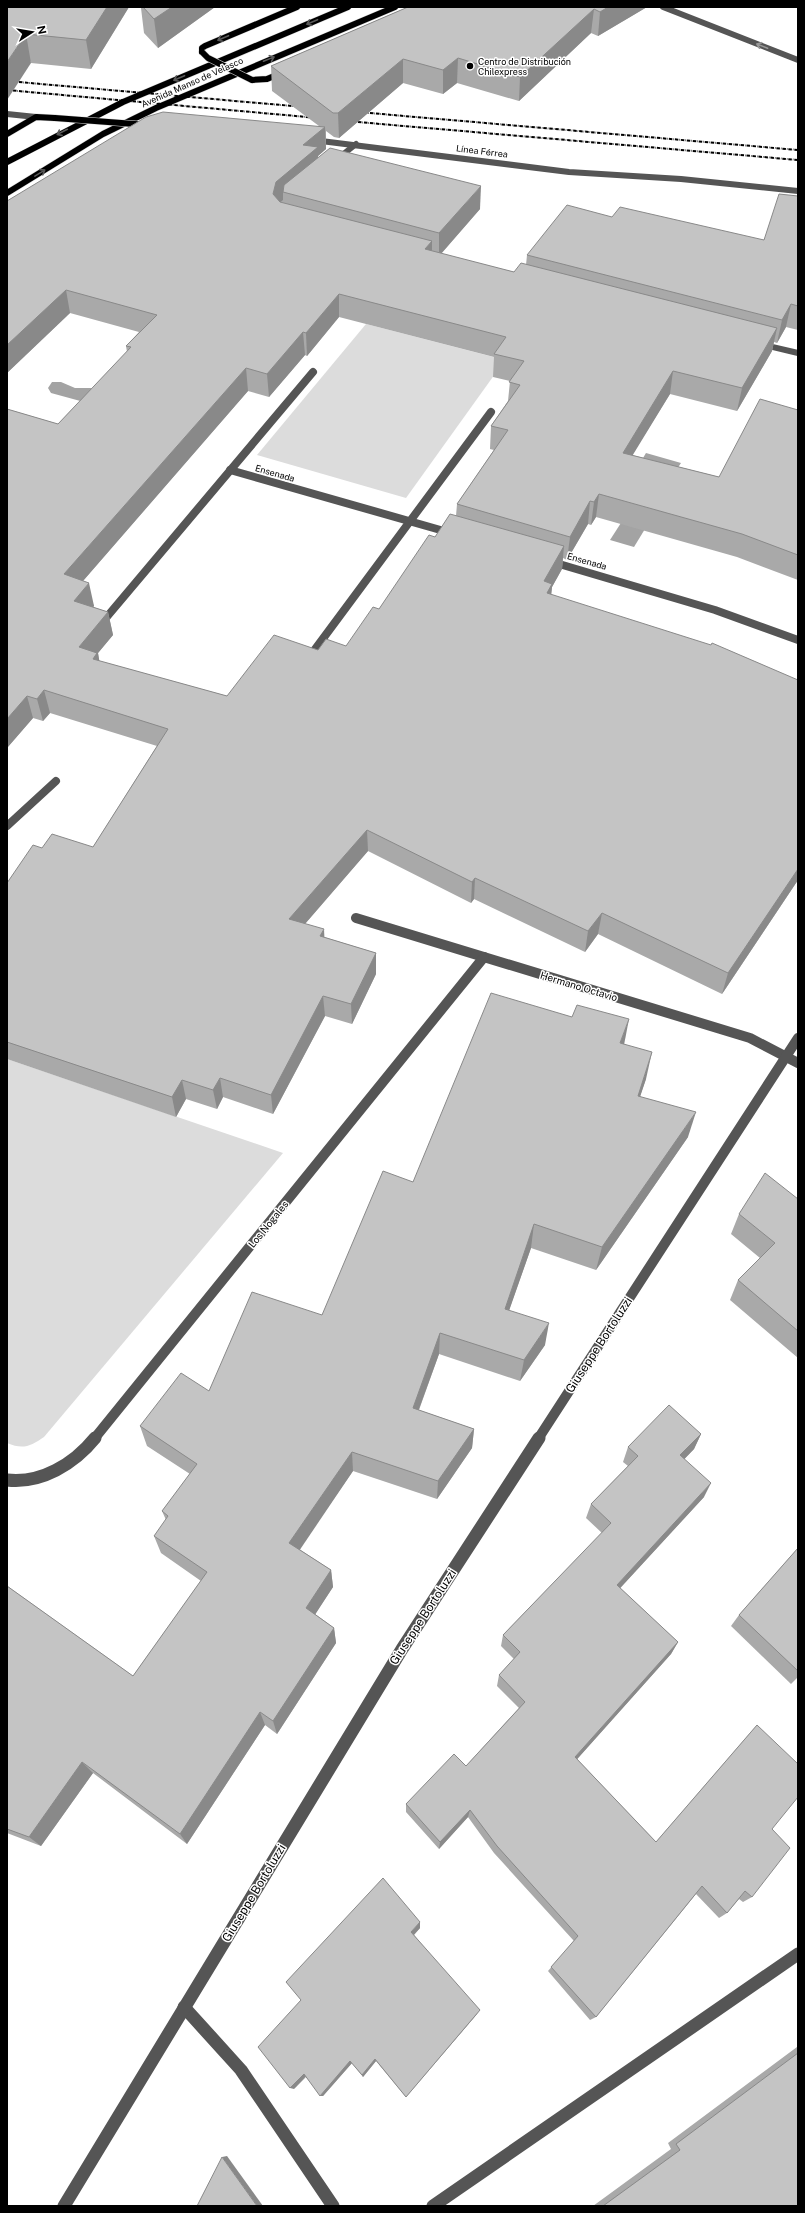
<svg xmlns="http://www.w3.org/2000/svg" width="805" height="2213" font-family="'Public Sans',sans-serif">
  <rect width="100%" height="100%" fill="#fff"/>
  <g fill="#dcdcdc">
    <polygon points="366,324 505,360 406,498 257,455"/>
    <path d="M7 1059 283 1153 44 1437C31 1446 23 1450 7 1443Z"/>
  </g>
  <g fill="#a3a3a3">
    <polygon points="52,382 61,382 75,388 92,388 84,402 51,393 48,388"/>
    <polygon points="646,453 681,463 665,487 643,458"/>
    <polygon points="628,512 648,524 634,547 610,540"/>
  </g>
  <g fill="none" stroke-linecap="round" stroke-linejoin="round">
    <g stroke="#dbdbdb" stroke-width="7">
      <g id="major">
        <polyline points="202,52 202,48 205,46 297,7"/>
        <polyline points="252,80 267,79 284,72"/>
        <polyline points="7,134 36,117 55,118"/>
        <polyline points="7,162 123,102 348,7"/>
        <polyline points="7,193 103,134 156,108 395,7"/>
      </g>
    </g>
    <g stroke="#555" stroke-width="6">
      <polyline points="663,7 798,60"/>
      <polyline points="7,114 36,117"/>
      <polyline points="313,140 569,172 681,179 798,191"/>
      <polyline points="336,160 356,144"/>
      <polyline points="760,344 798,353"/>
    </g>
    <g stroke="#555" stroke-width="8">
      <polyline points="230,470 451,533"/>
      <polyline points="549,561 715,610 798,640"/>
      <polyline points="100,625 313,372"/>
      <polyline points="313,652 491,412"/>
      <polyline points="7,826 56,781"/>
    </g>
    <g stroke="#555" stroke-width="10">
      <polyline points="356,918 750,1038 798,1063"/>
      <polyline points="94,1439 484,957"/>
      <polyline points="538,1439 798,1038"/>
    </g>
    <g stroke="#555" stroke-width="13">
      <path d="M7 1480C41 1484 74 1464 95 1438"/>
      <polyline points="184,2007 241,2070 333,2206"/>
      <polyline points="64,2206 402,1649 539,1438"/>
      <polyline points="433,2206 798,1954"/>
    </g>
    <use href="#major" stroke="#000" stroke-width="6"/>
    <g stroke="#000" stroke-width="2" stroke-dasharray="3.5 1 0.5 1" stroke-linecap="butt">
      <polyline points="7,81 304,107"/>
      <polyline points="7,90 318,118"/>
      <polyline points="358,112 798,150"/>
      <polyline points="346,121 798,160"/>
    </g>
    <g stroke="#dbdbdb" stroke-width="7" stroke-linecap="butt">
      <g id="major-bridge">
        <polyline points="202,52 208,58 252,80"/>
        <polyline points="55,118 148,125"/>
      </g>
    </g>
    <use href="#major-bridge" stroke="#000" stroke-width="6"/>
  </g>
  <g fill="#a9a9a9" fill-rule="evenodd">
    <polygon points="7,7 129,7 91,69 31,63"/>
    <polygon points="138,7 215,7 158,48 144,33 141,8"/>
    <path d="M408 7H647L598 36 591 33 519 101 457 83 443 94 403 83 339 138 334 137 326 131V149L318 156V157L480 209 441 254 514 272 526 265 527 255 612 217 764 240 798 196V330L786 327 777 343 774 342 772 351 737 411 670 394 632 455 719 477 798 410V580L737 557 596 517 591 525 588 524 567 560 563 558 562 569 552 587 551 595 798 680V880L722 994 598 934 585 952 474 899 471 903 368 851 305 924 324 937 376 953V974L352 1024 325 1016 273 1114 223 1097 217 1109 186 1099 176 1117 7 1059V883L42 848 93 847 157 746 50 713 43 721 33 718 7 748V409L58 424 127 352 126 346 139 332 70 313 7 373V201L319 126 272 91 271 66ZM339 317 494 357 493 377 510 381 508 401 491 426 490 449 494 450 457 504 456 516 435 537 379 609 346 646 318 650 227 696 99 661 98 653 113 635 108 612 93 607 94 606 83 581 248 391 269 397 305 355 307 356Z"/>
    <polygon points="624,1044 646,1079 640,1096 688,1137 596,1270 531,1248 509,1310 545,1345 520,1381 439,1354 419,1410 474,1429 472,1448 437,1499 353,1471 299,1549 331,1570 333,1587 315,1614 334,1628 336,1643 277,1734 265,1725 187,1844 93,1773 41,1846 7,1833 7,1586 133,1676 201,1581 161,1553 154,1536 166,1520 162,1511 190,1474 147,1446 140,1426 209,1391 322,1315 413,1182"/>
    <polygon points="798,1199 798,1358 730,1300 738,1280 760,1258 731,1234 739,1214"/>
    <polygon points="701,1434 694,1449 684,1459 704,1497 620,1588 678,1642 671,1654 577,1759 656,1842 757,1725 772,1829 752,1897 743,1902 739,1899 727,1913 719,1918 696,1894 596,2017 590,2020 548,1971 574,1941 494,1853 468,1817 439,1849 406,1812 406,1804 466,1766 519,1708 497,1686 499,1675 514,1659 501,1646 503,1635 602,1533 586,1518 591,1504 628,1466 623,1462 628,1447"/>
    <polygon points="798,1548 798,1677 791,1684 731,1626 739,1615"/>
    <polygon points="420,1922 420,1928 414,1935 477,2014 406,2097 376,2061 363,2077 352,2063 323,2096 306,2077 294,2089"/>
    <polygon points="797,2047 798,2047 798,2206 593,2206 671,2149 668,2143"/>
  </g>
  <g fill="#898989">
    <polygon points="107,7 129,7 91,69 86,40"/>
    <polygon points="172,7 215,7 158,48 154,19"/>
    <polygon points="608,7 647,7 598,36 600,12"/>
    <polygon points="594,9 591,33 519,101 520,77"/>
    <polygon points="26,34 31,63 7,100 7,62"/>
    <polygon points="458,58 457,83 443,94 443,70"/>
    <polygon points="403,59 403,83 339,138 338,113"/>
    <polygon points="325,127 326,149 318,156 319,169 283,192 283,200 278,204 273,194 276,182 303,145"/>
    <polygon points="481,186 480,209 439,256 439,233"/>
    <polygon points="432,241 432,264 425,249"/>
    <polygon points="66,290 70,313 7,373 7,345"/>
    <polygon points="339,294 339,317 307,356 306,333"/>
    <polygon points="791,304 786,327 777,343 782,320"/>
    <polygon points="777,328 772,351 737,411 742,388"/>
    <polygon points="303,332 305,355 269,397 267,374"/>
    <polygon points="246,368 248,391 69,597 64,574"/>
    <polygon points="673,371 670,394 620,476 623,453"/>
    <polygon points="599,494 596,517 591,525 594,502"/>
    <polygon points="590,501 588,524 567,560 570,537"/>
    <polygon points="564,546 562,569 552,587 550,606 544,581"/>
    <polygon points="89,583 94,606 79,624 74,601"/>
    <polygon points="108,612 113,635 98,653 102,676 79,647"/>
    <polygon points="44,690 50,713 43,721 37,699"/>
    <polygon points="27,696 33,718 7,748 7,719"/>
    <polygon points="367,830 368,851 291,940 289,919"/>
    <polygon points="798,869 798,880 722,994 728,973"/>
    <polygon points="475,878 474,899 471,903 472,882"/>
    <polygon points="602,913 598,934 585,952 588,931"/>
    <polygon points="324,929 325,950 320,936"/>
    <polygon points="376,953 376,974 352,1024 351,1004"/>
    <polygon points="323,996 325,1016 273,1114 271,1095"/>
    <polygon points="629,1019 624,1045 620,1043"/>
    <polygon points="652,1052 646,1079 632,1121 638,1096"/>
    <polygon points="220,1078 223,1097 217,1109 213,1090"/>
    <polygon points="182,1080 186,1099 176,1117 172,1097"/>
    <polygon points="696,1112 688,1137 596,1270 602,1247"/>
    <polygon points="534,1224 531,1248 502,1331 505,1309"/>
    <polygon points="549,1323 545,1345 520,1381 524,1360"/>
    <polygon points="440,1333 439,1354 412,1428 413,1408"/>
    <polygon points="474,1429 472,1448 437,1499 438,1481"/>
    <polygon points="701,1434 694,1449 674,1470 680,1455"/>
    <polygon points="352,1452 353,1471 293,1560 289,1543"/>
    <polygon points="711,1483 704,1497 612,1597 617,1585"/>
    <polygon points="331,1570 333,1587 309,1624 306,1608"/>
    <polygon points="334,1628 336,1643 277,1734 273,1721"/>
    <polygon points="678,1642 671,1654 571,1766 575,1757"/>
    <polygon points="260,1712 265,1725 187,1844 180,1834"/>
    <polygon points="82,1762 93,1773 41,1846 29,1837"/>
    <polygon points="470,1810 468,1817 439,1849 440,1842"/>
    <polygon points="420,1922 420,1928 411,1938 411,1932"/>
    <polygon points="480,2010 477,2014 406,2097"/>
    <polygon points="375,2059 376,2061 363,2077 362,2075"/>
    <polygon points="350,2061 352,2063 323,2096 320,2096"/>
    <polygon points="304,2074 307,2075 294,2089 290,2088"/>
    <polygon points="227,2156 263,2206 257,2206 222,2157"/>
  </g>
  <g fill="#c4c4c4" stroke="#898989">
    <polygon points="7,7 107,7 86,40 26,34 7,62"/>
    <polygon points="143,7 172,7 154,19"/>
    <polygon points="408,7 608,7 600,12 594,9 520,77 458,58 443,70 403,59 338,113 333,113 271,66"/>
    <polygon points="163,112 325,127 303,145 318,147 276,182 273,194 280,202 432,241 425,249 514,272 521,263 777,328 742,388 673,371 623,453 719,477 760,399 798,410 798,555 742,534 599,494 594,502 590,501 570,537 457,504 508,430 491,426 520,385 509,382 524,361 494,354 506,337 339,294 306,333 303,332 267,374 246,368 64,574 89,583 74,601 108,612 79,647 97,653 93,659 227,696 274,635 318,650 326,639 346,646 373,607 379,609 429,535 435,537 450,514 564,546 544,581 552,584 547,593 711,645 712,643 798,680 798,869 728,973 602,913 588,931 475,878 472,882 367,830 289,919 324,929 320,936 376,953 351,1004 323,996 271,1095 220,1078 213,1090 182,1080 172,1097 7,1042 7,883 33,845 42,848 52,834 93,847 168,729 44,690 37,699 27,696 7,719 7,409 58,424 131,347 126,346 157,315 66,290 7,345 7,201 146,117"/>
    <polygon points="330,148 481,186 439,233 283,192 284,185"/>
    <polygon points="779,194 798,196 798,306 791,304 782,320 527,255 567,205 612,217 620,207 764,240"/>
    <polygon points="491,993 572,1017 577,1005 629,1019 620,1043 652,1052 638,1096 696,1112 602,1247 534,1224 505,1309 549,1323 524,1360 440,1333 413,1408 474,1429 438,1481 352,1452 289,1543 331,1570 306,1608 334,1628 273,1721 260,1712 180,1834 82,1762 29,1837 7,1829 7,1586 133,1676 207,1572 154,1536 168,1516 162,1511 197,1464 140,1426 181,1373 209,1391 252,1292 322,1315 383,1171 413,1182"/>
    <polygon points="765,1173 798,1199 798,1331 738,1280 775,1243 739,1214"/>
    <polygon points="669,1405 701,1434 680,1455 711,1483 617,1585 678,1642 575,1757 656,1842 757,1725 798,1764 798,1797 772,1829 790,1848 752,1897 745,1891 727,1913 702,1886 596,2017 551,1967 578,1936 497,1846 470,1810 440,1842 406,1804 454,1754 466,1766 525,1702 499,1675 520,1652 503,1635 611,1523 591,1504 638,1456 628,1447"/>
    <polygon points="798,1548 798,1671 739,1615"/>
    <polygon points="383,1878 420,1922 411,1932 480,2010 406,2097 375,2059 362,2075 350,2061 320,2096 304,2074 290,2088 258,2047 301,2000 286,1982"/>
    <polygon points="798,2053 798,2206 603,2206 680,2150 676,2144"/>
    <polygon points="222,2157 257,2206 197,2206"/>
  </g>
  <defs><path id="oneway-shaft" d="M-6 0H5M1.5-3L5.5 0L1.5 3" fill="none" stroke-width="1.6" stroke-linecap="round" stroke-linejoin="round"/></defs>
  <g stroke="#595959">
    <use href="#oneway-shaft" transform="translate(312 22) rotate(157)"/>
    <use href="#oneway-shaft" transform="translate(223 38) rotate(157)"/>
    <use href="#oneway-shaft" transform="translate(269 59) rotate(-22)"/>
    <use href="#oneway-shaft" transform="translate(179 78) rotate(157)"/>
    <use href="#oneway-shaft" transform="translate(62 132) rotate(153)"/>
    <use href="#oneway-shaft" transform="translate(40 173) rotate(-31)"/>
  </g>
  <use stroke="#999" href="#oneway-shaft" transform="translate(762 46) rotate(-159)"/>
  <circle fill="#000" stroke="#fff" stroke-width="1.5" cx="470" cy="66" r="4"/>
  <g text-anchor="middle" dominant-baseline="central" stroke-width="3" stroke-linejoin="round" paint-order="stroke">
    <g font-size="9" fill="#000" stroke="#fff" text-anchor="start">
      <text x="478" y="61">Centro de Distribución<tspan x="478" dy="10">Chilexpress</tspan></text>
    </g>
    <g font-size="9" fill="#000" stroke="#fff">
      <text transform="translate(192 82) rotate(-24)">Avenida Manso de Velasco</text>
      <text transform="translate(482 151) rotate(7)">Línea Férrea</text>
      <text transform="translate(275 473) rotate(16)">Ensenada</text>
      <text transform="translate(587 561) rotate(16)">Ensenada</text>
    </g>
    <g font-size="10" fill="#000" stroke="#fff">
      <text transform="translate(579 986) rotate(17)">Hermano Octavio</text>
      <text transform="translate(268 1224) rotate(-51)">Los Nogales</text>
    </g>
    <g font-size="12" fill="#000" stroke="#fff">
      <text transform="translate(599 1345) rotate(-57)">Giuseppe Bortoluzzi</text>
      <text transform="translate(423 1617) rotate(-57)">Giuseppe Bortoluzzi</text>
      <text transform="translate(254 1893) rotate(-59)">Giuseppe Bortoluzzi</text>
    </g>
  </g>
  <rect width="805" height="2213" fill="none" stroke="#000000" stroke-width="16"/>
  <g transform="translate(32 32) rotate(78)" stroke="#ffffff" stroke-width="3" paint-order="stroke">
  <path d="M0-3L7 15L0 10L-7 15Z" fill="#000000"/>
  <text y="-6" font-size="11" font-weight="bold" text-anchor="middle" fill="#000000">N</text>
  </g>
</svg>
